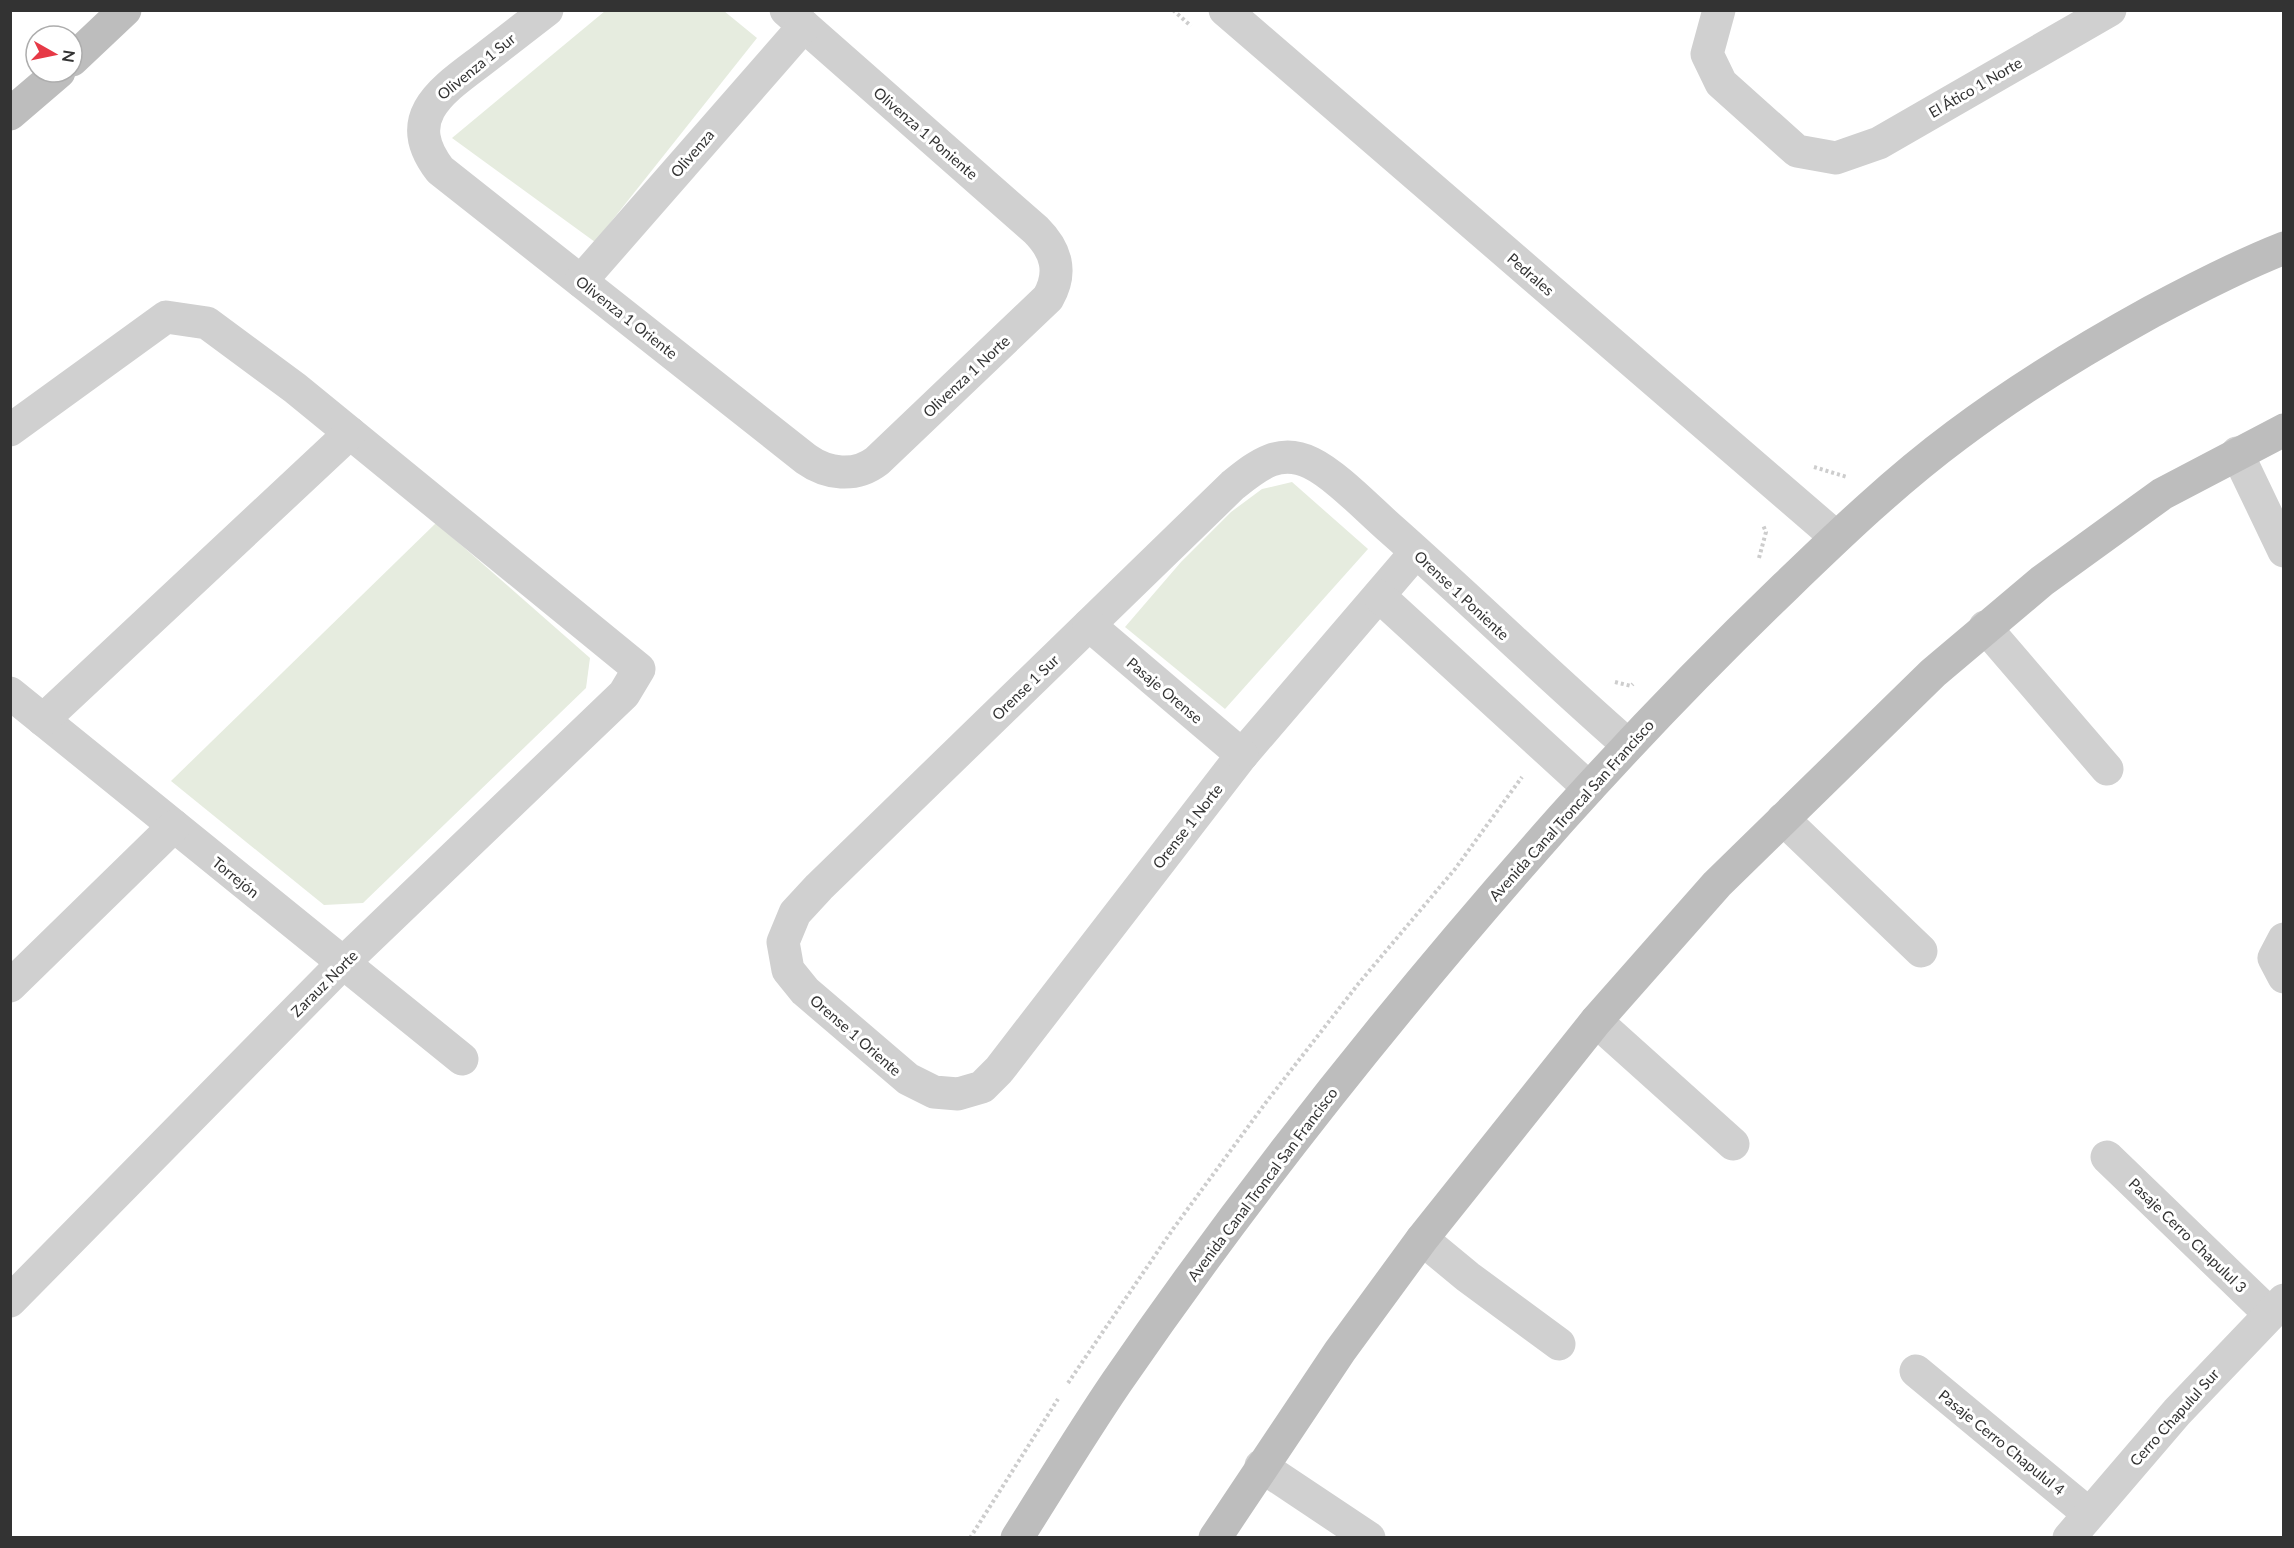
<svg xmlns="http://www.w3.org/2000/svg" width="2294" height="1548" font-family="Lato,sans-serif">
  <rect width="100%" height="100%" fill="#fff"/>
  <g fill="#e6ecdf">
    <polygon points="605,11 724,11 757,38 595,242 452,138"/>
    <polygon points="1292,482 1368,549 1225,709 1125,627 1181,562 1231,512 1262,489"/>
    <polygon points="436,523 590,658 586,688 363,903 324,905 171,781"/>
  </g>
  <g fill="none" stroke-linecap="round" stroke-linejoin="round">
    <g stroke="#cdcdcd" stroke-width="4" stroke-dasharray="3 3" stroke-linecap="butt">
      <polyline points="1173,10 1191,26"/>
      <polyline points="1814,467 1847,477"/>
      <polyline points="1759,558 1766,532 1763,525"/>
      <polyline points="1615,682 1631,686 1633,684"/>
      <polyline points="1068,1383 1173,1229 1267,1101 1359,983 1455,869 1522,777"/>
      <polyline points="970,1538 1058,1399"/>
    </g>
    <g stroke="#d0d0d0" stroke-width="33">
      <path d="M547 10C525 27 503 44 481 61 441 91 400 118 440 170L806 459C827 474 855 478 877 461L1048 298C1063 272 1056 250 1036 230L786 10"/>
      <polyline points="1225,10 1836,537"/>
      <polyline points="1719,10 1707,54 1721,83 1797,151 1836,158 1879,143 2110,10"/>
      <polyline points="581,281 804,26"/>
      <polyline points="10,430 166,317 207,323 295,388 639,669 624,694 342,964 10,1301"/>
      <polyline points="2237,453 2284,551"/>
      <path d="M1416 552 1242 755 999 1070 982 1087 958 1094 934 1092 908 1079 805 991 788 970 783 942 795 913 819 887 1233 485C1257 466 1279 447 1311 463 1336 475 1370 511 1392 530 1471 600 1548 675 1628 745"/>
      <polyline points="1379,596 1589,788"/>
      <polyline points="1089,625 1242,755"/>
      <polyline points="1985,627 2107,769"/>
      <polyline points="10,693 462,1059"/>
      <polyline points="43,720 350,433"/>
      <polyline points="1783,819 1921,951"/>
      <polyline points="2284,939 2274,958 2284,977"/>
      <polyline points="10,986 174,826"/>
      <polyline points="1596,1021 1733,1144"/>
      <polyline points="2107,1157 2270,1314"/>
      <polyline points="1422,1239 1468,1277 1559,1344"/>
      <polyline points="1916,1371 2089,1514"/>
      <polyline points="1261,1466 1369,1538"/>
      <polyline points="2069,1538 2177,1412 2284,1300"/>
    </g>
    <g stroke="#bdbdbd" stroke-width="33">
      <polyline points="72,60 125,10"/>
      <polyline points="10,114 59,72"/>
      <path d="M1017 1538C1050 1486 1082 1433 1116 1383 1252 1185 1402 998 1561 819 1633 739 1707 662 1785 587 1840 534 1895 481 1957 435 2018 389 2084 349 2151 312 2194 289 2238 266 2284 248"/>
      <polyline points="1215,1538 1340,1351 1422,1239 1596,1021 1717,884 1933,673 2042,581 2162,494 2284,430"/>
    </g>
  </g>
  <g text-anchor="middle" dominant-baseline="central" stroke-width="6" stroke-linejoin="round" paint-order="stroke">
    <g font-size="15" fill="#333" stroke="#fff">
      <text transform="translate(476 66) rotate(-39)">Olivenza 1 Sur</text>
      <text transform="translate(1975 87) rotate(-30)">El Ático 1 Norte</text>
      <text transform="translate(926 133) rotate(41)">Olivenza 1 Poniente</text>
      <text transform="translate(692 153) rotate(-49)">Olivenza</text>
      <text transform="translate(1531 274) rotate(41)">Pedrales</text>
      <text transform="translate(627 317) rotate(38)">Olivenza 1 Oriente</text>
      <text transform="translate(966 376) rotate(-43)">Olivenza 1 Norte</text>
      <text transform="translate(1462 595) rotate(43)">Orense 1 Poniente</text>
      <text transform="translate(1025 687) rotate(-44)">Orense 1 Sur</text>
      <text transform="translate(1165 690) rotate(40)">Pasaje Orense</text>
      <text transform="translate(1571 810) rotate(-48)">Avenida Canal Troncal San Francisco</text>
      <text transform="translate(1187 826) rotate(-52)">Orense 1 Norte</text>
      <text transform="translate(236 877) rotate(39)">Torrejón</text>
      <text transform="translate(324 983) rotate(-45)">Zarauz Norte</text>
      <text transform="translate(856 1035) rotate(41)">Orense 1 Oriente</text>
      <text transform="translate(1262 1184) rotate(-53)">Avenida Canal Troncal San Francisco</text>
      <text transform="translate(2188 1235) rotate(44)">Pasaje Cerro Chapulul 3</text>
      <text transform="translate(2174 1417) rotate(-48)">Cerro Chapulul Sur</text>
      <text transform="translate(2002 1442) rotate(39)">Pasaje Cerro Chapulul 4</text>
    </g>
  </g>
  <rect width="2294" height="1548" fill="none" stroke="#333333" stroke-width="24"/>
  <g transform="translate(54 54) rotate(99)"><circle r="28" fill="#ffffff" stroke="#adadad" stroke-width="1.5"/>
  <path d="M0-4.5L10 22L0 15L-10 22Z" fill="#e63946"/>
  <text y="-9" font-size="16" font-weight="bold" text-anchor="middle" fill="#333333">N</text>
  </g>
</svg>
